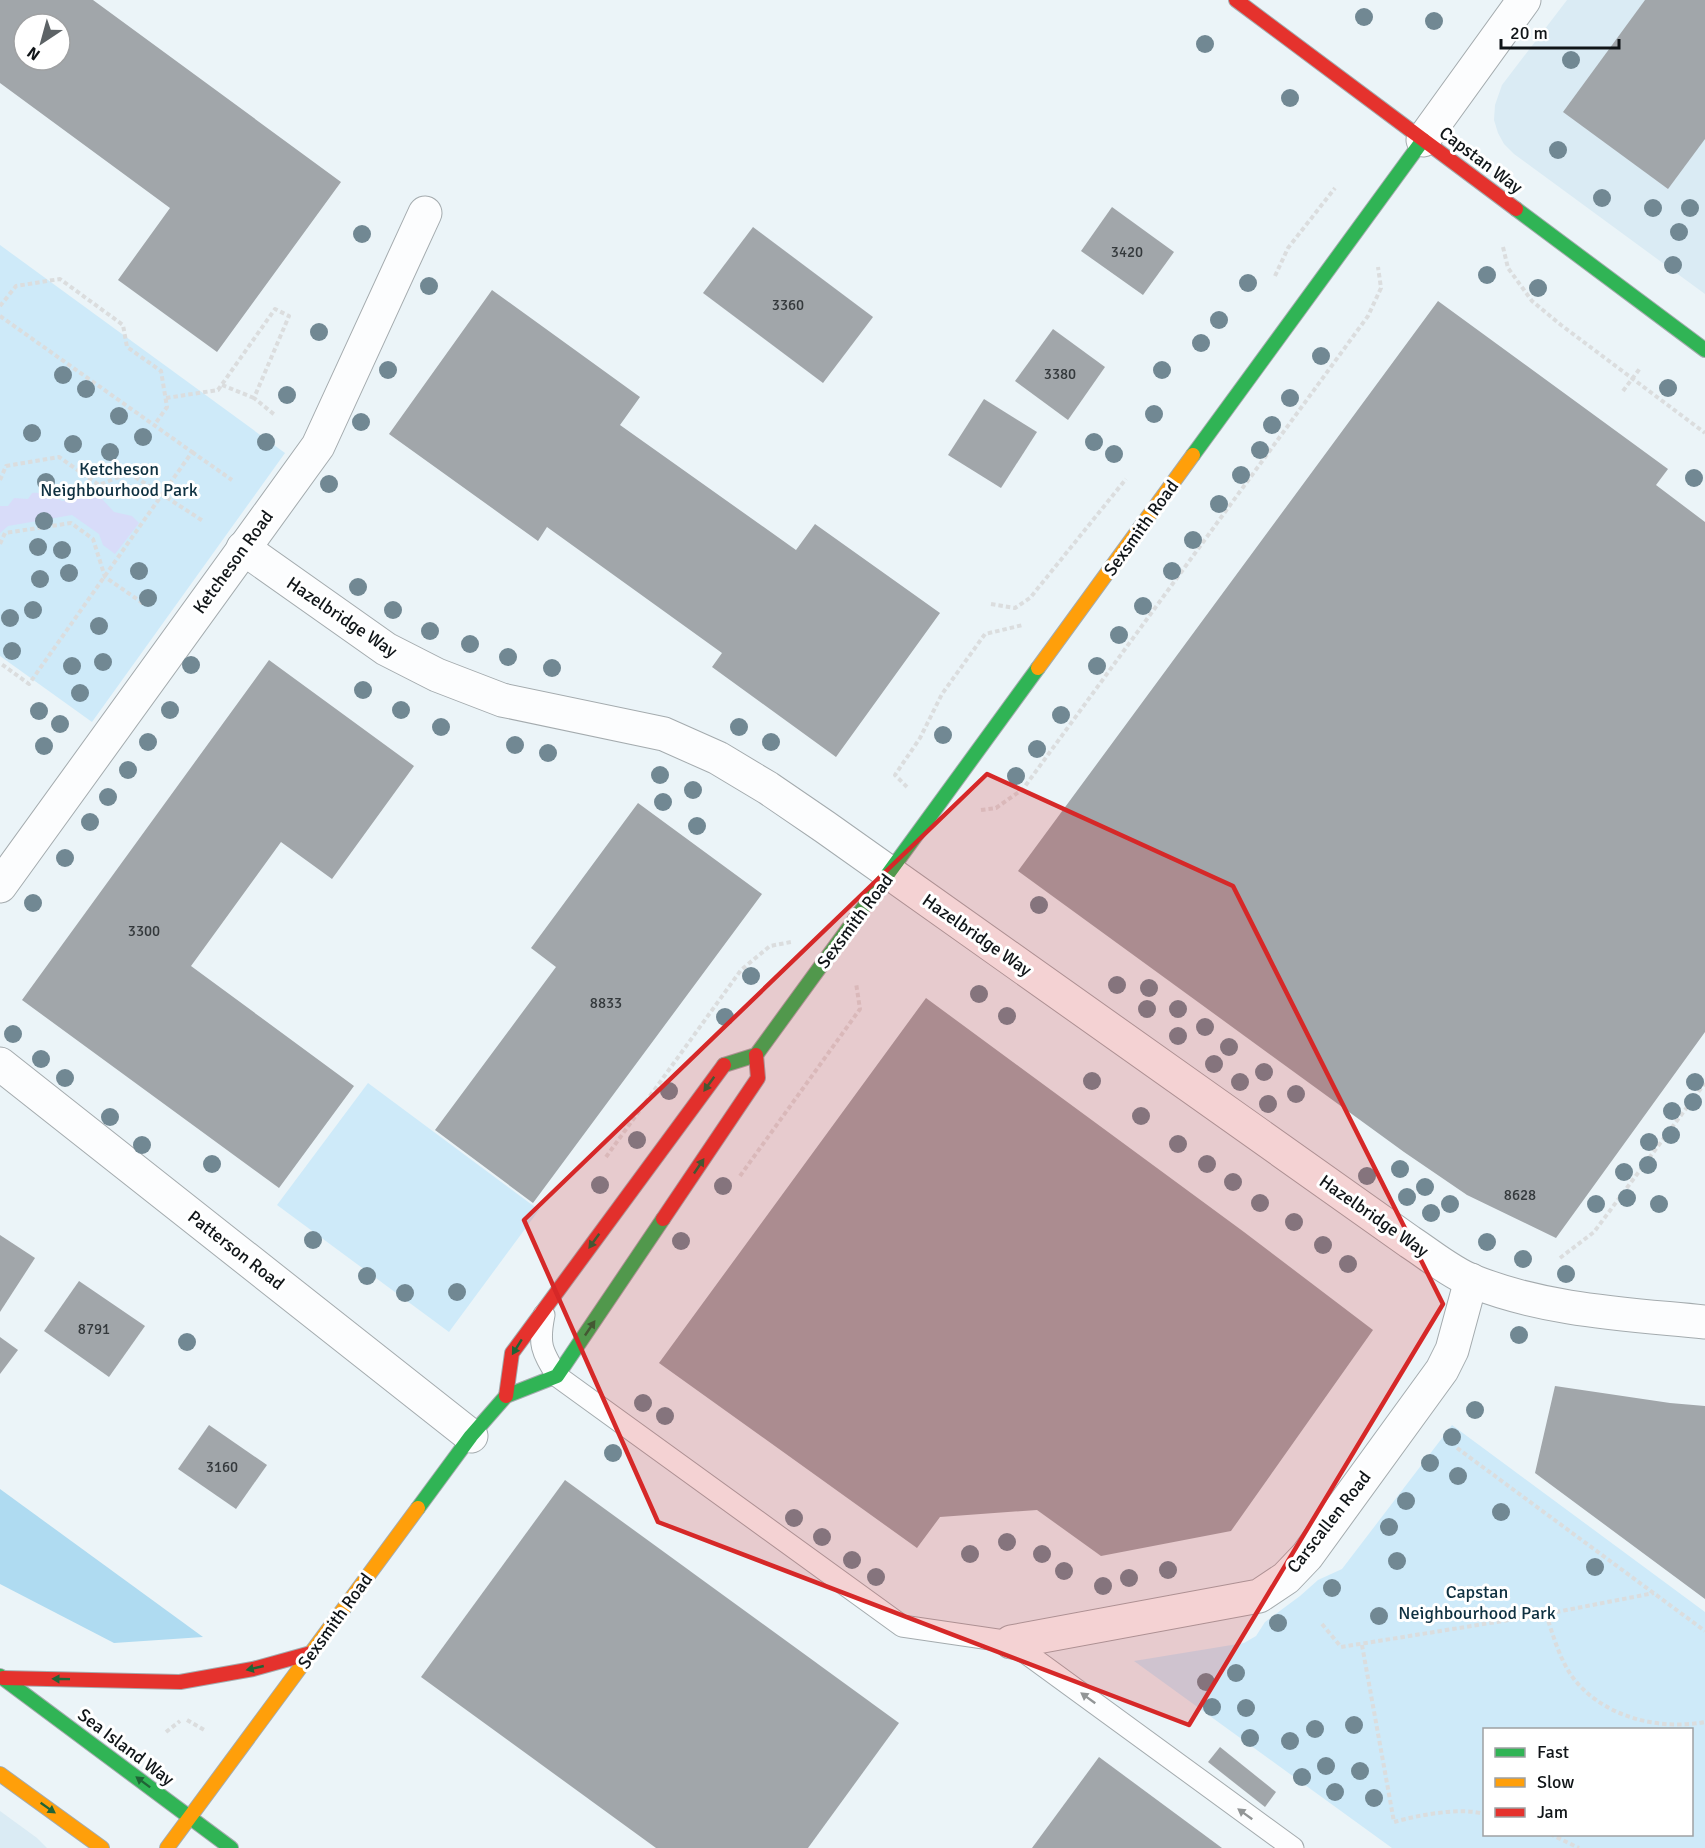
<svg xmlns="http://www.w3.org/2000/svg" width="1705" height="1848" font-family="Signika,sans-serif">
  <rect width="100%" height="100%" fill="#ebf4f8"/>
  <g fill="#daebf4">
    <polygon points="1567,0 1705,0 1705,294 1514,154 1504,144 1498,133 1494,120 1495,105 1502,85"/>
    <polygon points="0,1811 37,1838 47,1848 0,1848"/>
  </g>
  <g fill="#ceeaf9" fill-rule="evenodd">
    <polygon points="0,245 285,453 92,722 0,656"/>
    <polygon points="368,1083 539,1210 449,1332 277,1205"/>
    <path d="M1452 1425 1705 1612V1848H1392L1134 1661 1244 1643 1256 1636 1265 1622 1300 1596 1318 1580 1342 1569ZM1484 1730H1692V1834H1484Z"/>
  </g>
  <polygon fill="#afdbf1" points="0,1489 203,1637 114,1643 0,1584"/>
  <path fill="#d8dcf9" d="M90 490 103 500 114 512 132 516 139 523 115 554 103 545 99 534 72 515 8 526 0 533V506H8L14 498 28 499 32 493C43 492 52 496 62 501L68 500 71 493 77 491 83 494Z"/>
  <g fill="#a1a6aa" fill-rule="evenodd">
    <path d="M0 0H93L341 182 217 352 118 280 170 208 0 83ZM24 24H60V60H24Z"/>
    <polygon points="1645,0 1705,0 1705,139 1668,189 1563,112"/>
    <polygon points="1112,207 1174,252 1143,295 1081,251"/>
    <polygon points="753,227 873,317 823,383 703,293"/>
    <polygon points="492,290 640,397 620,425 796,550 815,524 940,613 836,757 712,667 722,653 547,527 538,541 389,434"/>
    <polygon points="1438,301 1668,469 1656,485 1705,522 1705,1032 1556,1238 1467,1195 1404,1152 1018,871"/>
    <polygon points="1053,329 1105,367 1068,420 1015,381"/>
    <polygon points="984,399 1037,432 1001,488 948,455"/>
    <polygon points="269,660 414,766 332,879 281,842 191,966 354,1086 279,1188 22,1000"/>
    <polygon points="638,803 762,894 533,1203 435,1130 556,967 531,948"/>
    <polygon points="926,998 1244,1232 1373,1330 1231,1531 1101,1556 1037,1510 940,1517 917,1548 659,1363"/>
    <polygon points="0,1235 35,1258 0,1312"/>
    <polygon points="79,1281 145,1326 109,1377 44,1331"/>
    <polygon points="0,1337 18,1350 0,1374"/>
    <polygon points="1555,1386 1670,1403 1705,1406 1705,1599 1535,1473"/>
    <polygon points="209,1425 267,1465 236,1509 178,1469"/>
    <polygon points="565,1480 899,1723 808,1848 656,1848 421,1677"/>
    <polygon points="1220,1747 1276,1792 1265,1807 1208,1762"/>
    <polygon points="1099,1757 1222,1848 1032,1848"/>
  </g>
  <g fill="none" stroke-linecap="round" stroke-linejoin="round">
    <g stroke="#a4abae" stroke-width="23">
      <path id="lane" d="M544 1315C538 1345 542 1351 557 1376L902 1626 1011 1642 1293 1848"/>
    </g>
    <g stroke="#a4abae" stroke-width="35">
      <g id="street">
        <polyline points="1423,140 1524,0"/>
        <path d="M243 548 386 649 437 675 502 700 664 734 718 758 768 788 825 827 1410 1242C1430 1255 1450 1272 1472 1281 1547 1311 1626 1314 1705 1322"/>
        <polyline points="0,886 318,446 425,213"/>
        <polyline points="0,1064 471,1436"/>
        <polyline points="1011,1642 1259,1596 1286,1578 1307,1556 1442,1370 1452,1350 1471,1280"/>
      </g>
    </g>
    <g stroke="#a4abae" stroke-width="16">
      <g id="fast">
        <polyline points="1516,209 1705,350"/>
        <polyline points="1193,455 1423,140"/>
        <polyline points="724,1065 756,1055 1038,668"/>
        <polyline points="418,1508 471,1436 506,1396 557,1376 663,1219"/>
        <polyline points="0,1676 231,1848"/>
      </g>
    </g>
    <g stroke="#a4abae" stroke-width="16">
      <g id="slow">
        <polyline points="1038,668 1193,455"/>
        <polyline points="0,1774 102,1848"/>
        <polyline points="167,1848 418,1508"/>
      </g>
    </g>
    <g stroke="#a4abae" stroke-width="16">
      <g id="jam">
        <polyline points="1236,0 1516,209"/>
        <polyline points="663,1219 758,1078 756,1055"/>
        <polyline points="506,1396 512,1353 724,1065"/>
        <polyline points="3,1678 180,1682 253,1669 311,1653"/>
      </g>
    </g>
    <g stroke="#dbddde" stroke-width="4" stroke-dasharray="4.5 3" stroke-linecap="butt">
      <polyline points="1503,247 1508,268 1532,301 1561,325 1705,433"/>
      <polyline points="1275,276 1288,248 1335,188"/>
      <polyline points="0,306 16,286 60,279 123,325 127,347 161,371 167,407 155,424"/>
      <polyline points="0,316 192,452 29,684 0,663"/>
      <polyline points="222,385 254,398"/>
      <polyline points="1623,391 1641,367"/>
      <polyline points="166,398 218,390 275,309 289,316 254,398 276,416"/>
      <polyline points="192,452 232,480"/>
      <polyline points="0,480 6,466 59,457 99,485 129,473 203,521"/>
      <polyline points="0,544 5,533 71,523 93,539 105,577 144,604"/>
      <polyline points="991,604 1015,608 1030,598 1126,479"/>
      <polyline points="907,787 895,775 920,738 942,694 985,634 1023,625"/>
      <polyline points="981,810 996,808 1023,789 1368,316 1381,288 1378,267"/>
      <polyline points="606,1157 741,970 770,946 791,942"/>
      <polyline points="740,1176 860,1009 856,983"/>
      <polyline points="1560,1258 1594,1232 1705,1083"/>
      <polyline points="1457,1448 1705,1631"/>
      <path d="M1546 1614C1553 1635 1559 1657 1571 1675 1600 1716 1657 1731 1705 1722"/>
      <polyline points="1322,1624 1341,1647 1546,1614 1654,1593"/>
      <path d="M1362 1645 1394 1822C1419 1815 1460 1807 1484 1814"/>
      <polyline points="187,1720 206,1731"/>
      <polyline points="166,1732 180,1721"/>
      <polyline points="1550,1834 1579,1848"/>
    </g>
    <use href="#lane" stroke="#fcfdfe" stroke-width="21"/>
    <use href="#street" stroke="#fcfdfe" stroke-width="33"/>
    <use href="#fast" stroke="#30b455" stroke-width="14"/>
    <use href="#slow" stroke="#ff9f0a" stroke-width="14"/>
    <use href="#jam" stroke="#e5322d" stroke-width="14"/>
  </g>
  <g fill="#718893">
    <circle cx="1364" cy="17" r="9"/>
    <circle cx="1434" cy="21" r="9"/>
    <circle cx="1205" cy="44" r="9"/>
    <circle cx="1571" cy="60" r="9"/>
    <circle cx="1290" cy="98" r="9"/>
    <circle cx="1558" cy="150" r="9"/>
    <circle cx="1602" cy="198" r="9"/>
    <circle cx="1653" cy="208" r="9"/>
    <circle cx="1690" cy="208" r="9"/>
    <circle cx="1679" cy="232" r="9"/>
    <circle cx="362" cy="234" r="9"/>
    <circle cx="1673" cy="265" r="9"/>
    <circle cx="1487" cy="275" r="9"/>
    <circle cx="1248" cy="283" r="9"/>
    <circle cx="429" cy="286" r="9"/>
    <circle cx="1538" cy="288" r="9"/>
    <circle cx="1219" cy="320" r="9"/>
    <circle cx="319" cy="332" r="9"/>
    <circle cx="1201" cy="343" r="9"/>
    <circle cx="1321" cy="356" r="9"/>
    <circle cx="388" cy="370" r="9"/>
    <circle cx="1162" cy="370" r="9"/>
    <circle cx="63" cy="375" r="9"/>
    <circle cx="1668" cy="388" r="9"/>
    <circle cx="86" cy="389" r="9"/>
    <circle cx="287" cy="395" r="9"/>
    <circle cx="1290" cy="398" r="9"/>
    <circle cx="1154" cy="414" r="9"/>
    <circle cx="119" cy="416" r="9"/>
    <circle cx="361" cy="422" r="9"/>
    <circle cx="1272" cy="425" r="9"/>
    <circle cx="32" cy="433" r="9"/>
    <circle cx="143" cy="437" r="9"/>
    <circle cx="266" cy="442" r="9"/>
    <circle cx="1094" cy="442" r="9"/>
    <circle cx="73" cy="444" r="9"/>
    <circle cx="1260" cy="450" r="9"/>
    <circle cx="110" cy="452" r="9"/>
    <circle cx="1114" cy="454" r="9"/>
    <circle cx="1241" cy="475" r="9"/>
    <circle cx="1694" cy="478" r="9"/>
    <circle cx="46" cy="482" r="9"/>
    <circle cx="329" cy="484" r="9"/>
    <circle cx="1219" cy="504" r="9"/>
    <circle cx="44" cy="521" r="9"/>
    <circle cx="1193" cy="540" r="9"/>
    <circle cx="38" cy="547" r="9"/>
    <circle cx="62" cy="550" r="9"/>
    <circle cx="139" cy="571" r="9"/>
    <circle cx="1172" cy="571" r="9"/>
    <circle cx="69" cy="573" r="9"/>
    <circle cx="40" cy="579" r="9"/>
    <circle cx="358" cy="587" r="9"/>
    <circle cx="148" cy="598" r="9"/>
    <circle cx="1143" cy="606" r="9"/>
    <circle cx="33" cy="610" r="9"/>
    <circle cx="393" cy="610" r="9"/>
    <circle cx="10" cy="618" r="9"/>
    <circle cx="99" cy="626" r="9"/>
    <circle cx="430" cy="631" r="9"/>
    <circle cx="1119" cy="635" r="9"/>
    <circle cx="470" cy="644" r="9"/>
    <circle cx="12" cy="651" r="9"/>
    <circle cx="508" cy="657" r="9"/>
    <circle cx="103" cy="662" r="9"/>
    <circle cx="191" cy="665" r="9"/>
    <circle cx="72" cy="666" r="9"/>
    <circle cx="1097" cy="666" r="9"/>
    <circle cx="552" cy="668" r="9"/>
    <circle cx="363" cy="690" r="9"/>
    <circle cx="80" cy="693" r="9"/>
    <circle cx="170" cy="710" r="9"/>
    <circle cx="401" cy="710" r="9"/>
    <circle cx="39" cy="711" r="9"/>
    <circle cx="1061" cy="715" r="9"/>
    <circle cx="60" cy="724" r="9"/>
    <circle cx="441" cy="727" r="9"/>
    <circle cx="739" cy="727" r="9"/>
    <circle cx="943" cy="735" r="9"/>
    <circle cx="148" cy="742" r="9"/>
    <circle cx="771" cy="742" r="9"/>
    <circle cx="515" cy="745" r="9"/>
    <circle cx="44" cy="746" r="9"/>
    <circle cx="1037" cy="749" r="9"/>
    <circle cx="548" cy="753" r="9"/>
    <circle cx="128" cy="770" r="9"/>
    <circle cx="660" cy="775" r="9"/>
    <circle cx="1016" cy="776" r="9"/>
    <circle cx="693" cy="790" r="9"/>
    <circle cx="108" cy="797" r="9"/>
    <circle cx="663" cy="802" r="9"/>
    <circle cx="90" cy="822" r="9"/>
    <circle cx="697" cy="826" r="9"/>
    <circle cx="65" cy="858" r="9"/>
    <circle cx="33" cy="903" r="9"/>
    <circle cx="1039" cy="905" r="9"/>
    <circle cx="751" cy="976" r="9"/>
    <circle cx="1117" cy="985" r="9"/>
    <circle cx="1149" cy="988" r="9"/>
    <circle cx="979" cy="994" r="9"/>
    <circle cx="1147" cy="1009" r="9"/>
    <circle cx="1178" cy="1009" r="9"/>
    <circle cx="1007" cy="1016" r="9"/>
    <circle cx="725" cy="1017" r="9"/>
    <circle cx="1205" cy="1027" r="9"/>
    <circle cx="13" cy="1034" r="9"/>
    <circle cx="1178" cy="1036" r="9"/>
    <circle cx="1229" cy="1047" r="9"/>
    <circle cx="41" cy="1059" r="9"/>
    <circle cx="1214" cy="1064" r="9"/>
    <circle cx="1264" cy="1072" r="9"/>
    <circle cx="65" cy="1078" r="9"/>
    <circle cx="1092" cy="1081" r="9"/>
    <circle cx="1240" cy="1082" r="9"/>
    <circle cx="1695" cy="1082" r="9"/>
    <circle cx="669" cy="1091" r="9"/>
    <circle cx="1296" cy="1094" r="9"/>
    <circle cx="1693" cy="1102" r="9"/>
    <circle cx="1268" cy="1104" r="9"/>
    <circle cx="1672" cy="1111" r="9"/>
    <circle cx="1141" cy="1116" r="9"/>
    <circle cx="110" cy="1117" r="9"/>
    <circle cx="1671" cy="1135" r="9"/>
    <circle cx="637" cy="1140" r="9"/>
    <circle cx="1649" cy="1142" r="9"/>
    <circle cx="1178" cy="1144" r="9"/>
    <circle cx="142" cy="1145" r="9"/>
    <circle cx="212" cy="1164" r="9"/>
    <circle cx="1207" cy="1164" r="9"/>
    <circle cx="1648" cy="1165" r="9"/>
    <circle cx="1400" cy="1169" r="9"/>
    <circle cx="1624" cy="1172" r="9"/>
    <circle cx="1367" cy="1176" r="9"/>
    <circle cx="1233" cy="1182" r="9"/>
    <circle cx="600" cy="1185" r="9"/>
    <circle cx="723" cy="1186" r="9"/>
    <circle cx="1425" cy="1187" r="9"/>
    <circle cx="1407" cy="1197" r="9"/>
    <circle cx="1627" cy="1198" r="9"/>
    <circle cx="1260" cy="1203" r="9"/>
    <circle cx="1450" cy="1204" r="9"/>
    <circle cx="1596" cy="1204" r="9"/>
    <circle cx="1659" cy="1204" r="9"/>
    <circle cx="1431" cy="1213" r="9"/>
    <circle cx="1294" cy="1222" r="9"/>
    <circle cx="313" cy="1240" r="9"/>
    <circle cx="681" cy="1241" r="9"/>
    <circle cx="1487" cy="1242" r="9"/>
    <circle cx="1323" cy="1245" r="9"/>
    <circle cx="1523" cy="1259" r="9"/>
    <circle cx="1348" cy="1264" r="9"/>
    <circle cx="1566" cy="1274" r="9"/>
    <circle cx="367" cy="1276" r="9"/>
    <circle cx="457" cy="1292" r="9"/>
    <circle cx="405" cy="1293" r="9"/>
    <circle cx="1519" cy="1335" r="9"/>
    <circle cx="187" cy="1342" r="9"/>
    <circle cx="643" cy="1403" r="9"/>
    <circle cx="1475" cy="1410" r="9"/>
    <circle cx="665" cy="1416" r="9"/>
    <circle cx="1452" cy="1437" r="9"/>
    <circle cx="613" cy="1453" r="9"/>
    <circle cx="1430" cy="1463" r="9"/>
    <circle cx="1458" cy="1476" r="9"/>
    <circle cx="1406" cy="1501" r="9"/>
    <circle cx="1501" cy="1512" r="9"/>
    <circle cx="794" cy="1518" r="9"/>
    <circle cx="1389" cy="1527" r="9"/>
    <circle cx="822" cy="1537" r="9"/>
    <circle cx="1007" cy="1542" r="9"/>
    <circle cx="970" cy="1554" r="9"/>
    <circle cx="1042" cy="1554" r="9"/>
    <circle cx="852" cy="1560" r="9"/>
    <circle cx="1397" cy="1561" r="9"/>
    <circle cx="1595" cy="1567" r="9"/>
    <circle cx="1168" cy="1570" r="9"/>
    <circle cx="1064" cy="1571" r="9"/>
    <circle cx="876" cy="1577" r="9"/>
    <circle cx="1129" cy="1578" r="9"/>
    <circle cx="1103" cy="1586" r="9"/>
    <circle cx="1332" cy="1588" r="9"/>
    <circle cx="1379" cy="1616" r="9"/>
    <circle cx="1278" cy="1623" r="9"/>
    <circle cx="1236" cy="1673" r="9"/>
    <circle cx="1206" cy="1682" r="9"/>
    <circle cx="1212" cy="1707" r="9"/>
    <circle cx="1246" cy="1708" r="9"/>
    <circle cx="1354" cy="1725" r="9"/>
    <circle cx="1315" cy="1729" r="9"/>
    <circle cx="1250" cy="1738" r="9"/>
    <circle cx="1290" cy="1741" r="9"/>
    <circle cx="1326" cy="1766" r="9"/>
    <circle cx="1360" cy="1771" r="9"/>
    <circle cx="1302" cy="1777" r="9"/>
    <circle cx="1335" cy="1792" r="9"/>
    <circle cx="1374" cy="1798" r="9"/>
  </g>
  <defs><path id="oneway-solid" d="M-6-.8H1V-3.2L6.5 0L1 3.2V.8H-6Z" transform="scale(1.5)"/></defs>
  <g fill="#206436">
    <use href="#oneway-solid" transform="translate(709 1084) rotate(126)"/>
    <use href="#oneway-solid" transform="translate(699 1166) rotate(-56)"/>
    <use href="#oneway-solid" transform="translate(594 1241) rotate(126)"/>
    <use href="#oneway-solid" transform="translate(590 1328) rotate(-56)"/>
    <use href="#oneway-solid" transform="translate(517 1347) rotate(122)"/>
    <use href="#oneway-solid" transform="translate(255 1668) rotate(167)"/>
    <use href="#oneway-solid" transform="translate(61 1679) rotate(-179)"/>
    <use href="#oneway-solid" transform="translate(143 1782) rotate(-143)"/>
    <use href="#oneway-solid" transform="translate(48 1808) rotate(35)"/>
  </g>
  <g fill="#929596">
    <use href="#oneway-solid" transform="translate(1088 1698) rotate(-144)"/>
    <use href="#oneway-solid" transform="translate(1245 1814) rotate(-144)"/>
  </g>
  <path fill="#d62828" fill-opacity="0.2" stroke="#d62828" stroke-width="4.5" stroke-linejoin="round" d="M987 774 1233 886 1443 1304 1189 1725 658 1522 524 1220Z"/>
  <g text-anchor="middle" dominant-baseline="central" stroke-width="6" stroke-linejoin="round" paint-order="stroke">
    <g font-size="15" fill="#34393c">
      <text x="1127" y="252">3420</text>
      <text x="788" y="305">3360</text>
      <text x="1060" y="374">3380</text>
      <text x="144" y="931">3300</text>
      <text x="606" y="1003">8833</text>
      <text x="1520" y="1195">8628</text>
      <text x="94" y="1329">8791</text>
      <text x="222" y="1467">3160</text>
    </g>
    <g font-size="18" fill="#101518" stroke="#fff">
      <text transform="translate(1481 160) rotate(37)">Capstan Way</text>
      <text transform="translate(1141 528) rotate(-54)">Sexsmith Road</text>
      <text transform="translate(233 562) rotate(-54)">Ketcheson Road</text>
      <text transform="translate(342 617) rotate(34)">Hazelbridge Way</text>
      <text transform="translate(855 921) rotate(-53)">Sexsmith Road</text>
      <text transform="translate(977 935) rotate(35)">Hazelbridge Way</text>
      <text transform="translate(1374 1216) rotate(35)">Hazelbridge Way</text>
      <text transform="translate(236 1250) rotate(38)">Patterson Road</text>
      <text transform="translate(1329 1522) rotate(-52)">Carscallen Road</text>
      <text transform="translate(335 1621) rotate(-54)">Sexsmith Road</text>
      <text transform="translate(126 1747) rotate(37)">Sea Island Way</text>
    </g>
    <g font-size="18" fill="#0e3040" stroke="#fff">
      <text x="119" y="469">Ketcheson<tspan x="119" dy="21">Neighbourhood Park</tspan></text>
      <text x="1477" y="1592">Capstan<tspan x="1477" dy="21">Neighbourhood Park</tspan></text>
    </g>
  </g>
  <rect x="1483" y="1728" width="210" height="108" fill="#ffffff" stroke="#9fa1a3" stroke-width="1.5"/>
  <rect x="1495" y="1748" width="30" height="9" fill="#30b455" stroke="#9fa1a3" stroke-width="1.5"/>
  <text x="1537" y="1758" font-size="18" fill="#101518">Fast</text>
  <rect x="1495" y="1778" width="30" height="9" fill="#ff9f0a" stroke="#9fa1a3" stroke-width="1.5"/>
  <text x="1537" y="1788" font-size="18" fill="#101518">Slow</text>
  <rect x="1495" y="1808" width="30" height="9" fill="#e5322d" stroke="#9fa1a3" stroke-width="1.5"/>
  <text x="1537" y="1818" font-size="18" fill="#101518">Jam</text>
  <g transform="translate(42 42) rotate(216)"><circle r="28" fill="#ffffff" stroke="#9fa1a3" stroke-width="1.5"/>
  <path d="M0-4.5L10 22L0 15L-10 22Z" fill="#5d6366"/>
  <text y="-9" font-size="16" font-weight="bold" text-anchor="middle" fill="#101518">N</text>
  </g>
  <path d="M1501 39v9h118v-9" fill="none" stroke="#101518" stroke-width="3"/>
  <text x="1510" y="39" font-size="18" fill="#101518" stroke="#ffffff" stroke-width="4.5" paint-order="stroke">20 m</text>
</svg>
